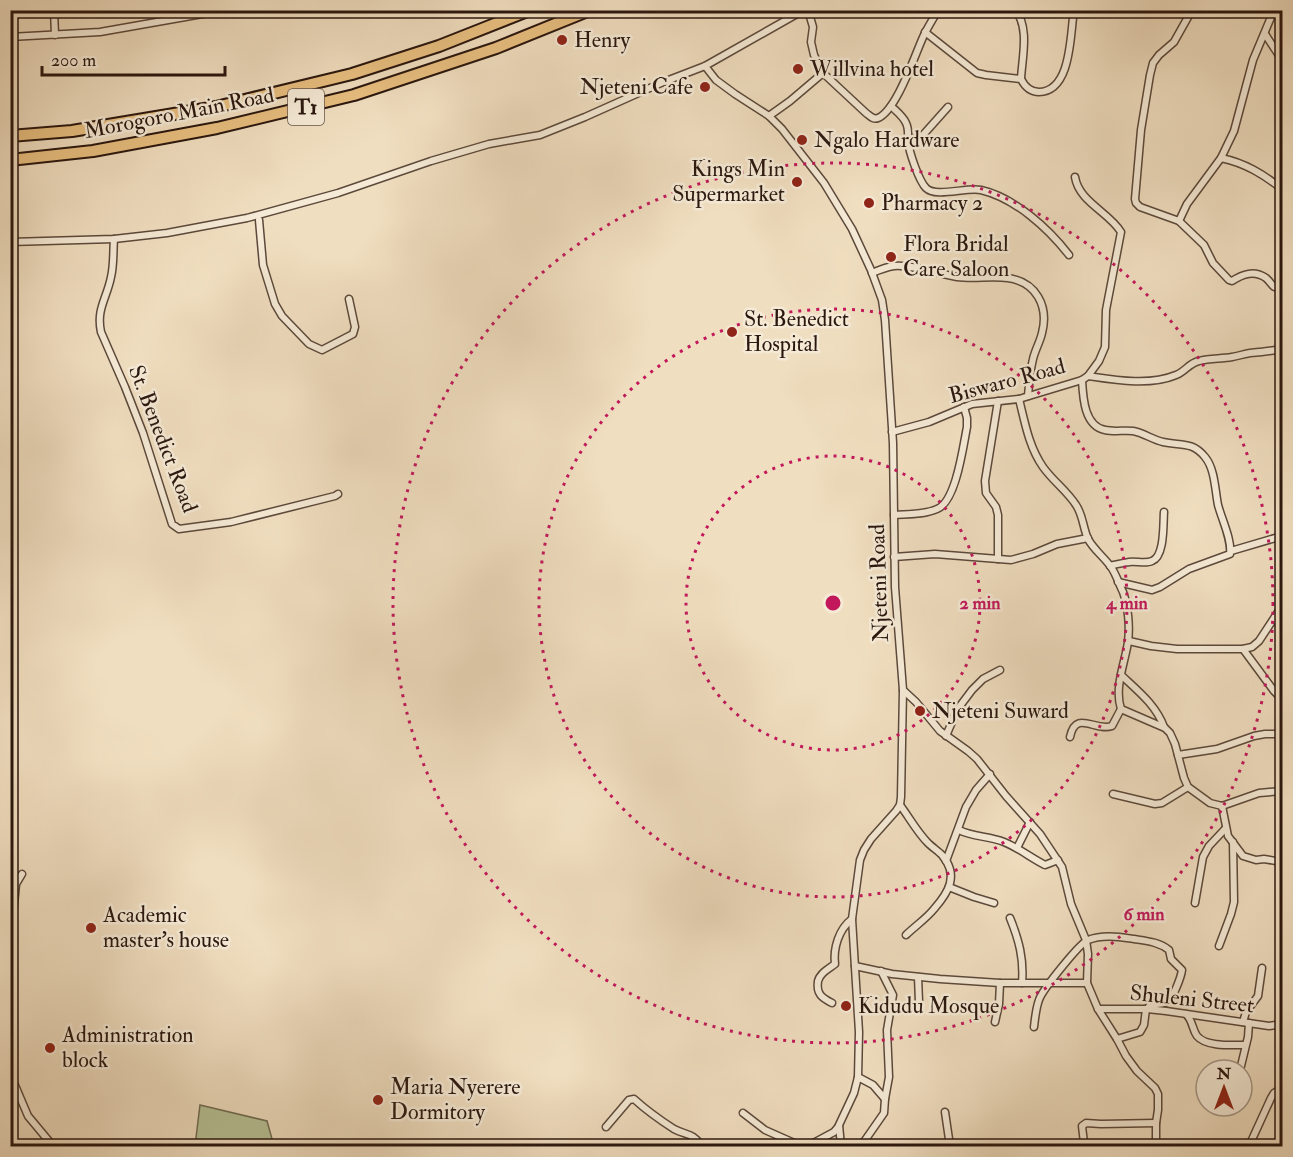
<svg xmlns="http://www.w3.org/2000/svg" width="1293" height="1157" font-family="'IM FELL Double Pica',serif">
  <rect width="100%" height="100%" fill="#f0dec0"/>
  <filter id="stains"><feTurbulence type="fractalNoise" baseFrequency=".00333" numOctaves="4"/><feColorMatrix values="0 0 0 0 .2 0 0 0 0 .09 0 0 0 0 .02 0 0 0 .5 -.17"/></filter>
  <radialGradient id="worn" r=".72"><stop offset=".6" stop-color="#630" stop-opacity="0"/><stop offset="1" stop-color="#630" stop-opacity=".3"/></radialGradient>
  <polygon fill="#b6c295" stroke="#706c52" stroke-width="1.5" points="200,1105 267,1121 274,1146 195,1146"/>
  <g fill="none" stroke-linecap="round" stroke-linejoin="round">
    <g stroke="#5c493b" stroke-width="9">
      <g id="street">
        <polyline points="54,10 55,35"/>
        <path d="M808 10 813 27 811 42 814 55 823 73 866 113C870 116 873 120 878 118 897 110 915 54 924 35 928 27 933 19 938 10"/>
        <path d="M1015 10C1030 27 1022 58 1021 79 1025 87 1030 92 1039 92 1072 91 1070 34 1074 10"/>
        <path d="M1192 10 1174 42 1159 55 1153 63 1150 75 1141 130 1135 199 1136 203 1140 207 1179 221 1204 245 1213 263 1229 280 1232 281C1243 274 1254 270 1266 278 1273 284 1271 288 1282 289"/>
        <polyline points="925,32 977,73 986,75 1021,79"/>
        <polyline points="1265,34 1282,60"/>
        <polyline points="10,37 100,32 225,10"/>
        <polyline points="705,66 716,80 735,94 769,116 782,129 824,183 852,229 871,270 882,300 885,320 893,443 895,587 903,690 901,797 900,805 896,811 871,839 864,850 860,860 852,919 859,1032 858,1077 854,1093 839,1125 841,1146"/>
        <path d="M891 106C896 111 903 116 906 123 909 129 908 135 908 141 909 152 919 181 926 188 936 198 966 187 981 190 1015 198 1048 228 1069 255"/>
        <polyline points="769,116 790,101 823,73"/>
        <polyline points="908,142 923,135 948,107"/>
        <path d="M1221 158C1245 163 1263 174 1282 189"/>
        <polyline points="259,220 263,265 275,304 282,316 309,344 322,350 353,334 355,327 349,299"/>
        <polyline points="1179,221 1187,204 1221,158 1234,131 1253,60 1274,10"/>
        <path d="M114 239C113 251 114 265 111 277 107 298 96 309 101 332L125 387 143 433 172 524 179 529 231 522 335 496 338 494"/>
        <polyline points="10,242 114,239 167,233 247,218 338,193 431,161 489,144 540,135 585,117 661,83 705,66 804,10"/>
        <path d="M872 273C879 270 886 267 894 266 910 264 939 274 957 277 974 279 991 276 1008 278 1036 282 1049 306 1042 333 1040 342 1035 350 1033 359 1030 371 1029 384 1028 396"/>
        <path d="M1088 376C1115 380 1150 386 1176 375 1185 372 1189 363 1199 361 1210 358 1221 359 1232 357 1238 356 1244 354 1250 353 1261 352 1272 351 1282 349"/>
        <path d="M1082 380C1083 397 1084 426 1105 430 1114 432 1124 430 1133 431 1144 433 1153 440 1163 442 1181 446 1192 441 1205 457 1215 469 1215 490 1218 505 1222 520 1232 540 1230 554L1189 569 1160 587 1152 590 1118 582"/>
        <path d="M1019 399C1025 423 1029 447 1043 467 1053 481 1067 491 1076 505 1083 515 1083 528 1088 539 1094 550 1104 557 1111 567 1116 574 1119 584 1123 592 1128 606 1130 626 1128 642 1125 663 1114 687 1121 709L1165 728 1170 733 1175 744 1184 778 1188 787 1210 803 1222 806 1259 793 1282 791"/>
        <polyline points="998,401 985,481 986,493 996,507 998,515 998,559"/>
        <path d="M892 432 929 422 972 404 1019 399 1082 380 1088 376 1099 361 1105 347 1106 310 1121 232C1109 212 1079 202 1075 177"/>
        <path d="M894 515C907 514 924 515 937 509 956 502 963 447 967 427V418L964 407"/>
        <polyline points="1231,551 1282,536"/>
        <polyline points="894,557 935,554 1011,560 1033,554 1057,544 1088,538"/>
        <path d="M1110 566C1116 564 1123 563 1129 562 1136 561 1146 564 1152 561 1165 556 1163 524 1164 512"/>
        <polyline points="1129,641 1151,646 1177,649 1243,649 1252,647 1259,641 1282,606"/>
        <polyline points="1243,649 1274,691 1282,699"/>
        <path d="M1121 675C1138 691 1156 705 1164 727"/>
        <polyline points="903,690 916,702 940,731 968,751 977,759 1006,796 1040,834 1062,867 1071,904 1086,940 1088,954 1087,983 1098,1009 1117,1039 1126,1056 1137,1071 1155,1088 1158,1094 1158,1110 1156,1123 1156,1146"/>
        <polyline points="946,736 957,710 972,690 983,679 1000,670"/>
        <path d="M1070 737C1076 709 1095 732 1112 726L1121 709"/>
        <polyline points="1178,755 1217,749 1254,736 1265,734 1282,734"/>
        <polyline points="1113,794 1155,804 1162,803 1188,787"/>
        <path d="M900 805C909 817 917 832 928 843 932 847 938 851 942 855 959 875 949 892 934 909 926 919 915 926 906 935"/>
        <polyline points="1222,806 1228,836 1243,856 1256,860 1264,859 1282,862"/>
        <path d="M959 830C973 837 989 836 1004 842 1019 848 1031 858 1045 865L1058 860"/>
        <polyline points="1017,848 1030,822"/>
        <polyline points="946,861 966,807 976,790 990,774"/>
        <polyline points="949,887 974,897 994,903"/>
        <polyline points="1195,903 1203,857 1209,846 1225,829"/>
        <path d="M1010 918C1019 940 1024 959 1022 983"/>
        <polyline points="10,945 16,884 22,874"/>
        <polyline points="1219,946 1231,914 1234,902 1233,842"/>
        <polyline points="855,966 892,974 940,979 1000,983 1087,983"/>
        <polyline points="918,977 919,1002"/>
        <path d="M832 1003C822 998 816 994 818 981 819 977 820 976 823 973 826 970 831 967 835 964 833 948 839 929 852 919"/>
        <polyline points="1098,1009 1147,1009 1166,1011 1269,1026 1282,1024"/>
        <path d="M1186 1014C1193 1021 1192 1029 1197 1036 1206 1047 1232 1045 1245 1045"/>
        <polyline points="995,1022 999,1004 1000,983"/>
        <polyline points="1243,1022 1246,1012 1258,996 1262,968"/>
        <path d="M1282 1024C1281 1013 1277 1002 1282 992"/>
        <path d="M1034 1027C1035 1018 1036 1008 1039 1000 1042 990 1080 943 1088 940 1103 934 1120 937 1134 939 1147 941 1159 942 1169 950L1171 959 1182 970C1181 977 1173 999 1167 1002 1163 1004 1156 1004 1151 1004L1147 1009"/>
        <polyline points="1117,1039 1140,1032 1144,1025 1146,1009"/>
        <polyline points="1240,1070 1248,1037 1249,1023"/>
        <polyline points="10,1077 14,1083 28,1116 53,1146"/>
        <polyline points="858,1077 873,1085 885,1099"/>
        <polyline points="945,1112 950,1146"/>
        <polyline points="743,1113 765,1130 801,1146"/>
        <path d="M606 1127 629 1100 634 1099C646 1110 660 1120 674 1129 687 1136 692 1132 702 1146"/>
        <polyline points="805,1146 808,1146 834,1132 839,1126"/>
        <polyline points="861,1146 884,1113 885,1099 889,1077 887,1030 893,995 881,971"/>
        <polyline points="1083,1146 1084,1143 1082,1126 1086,1123 1101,1124 1156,1123"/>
        <polyline points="1249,1146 1271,1098 1274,1093 1282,1088"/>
        <polyline points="1281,1146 1282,1146"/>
      </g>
    </g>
    <g stroke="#2a170f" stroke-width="14">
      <g id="highway">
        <polyline points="10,136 72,131 216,107 352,74 439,46 530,10"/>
        <polyline points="10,160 93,151 217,128 354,95 496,48 590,10"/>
      </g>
    </g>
    <use href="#street" stroke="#f5ead6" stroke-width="6"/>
    <use href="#highway" stroke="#e8bf80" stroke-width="10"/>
  </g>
  <g fill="none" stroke="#c2185b" stroke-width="3" stroke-dasharray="3 6">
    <circle cx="833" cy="603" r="147"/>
    <circle cx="833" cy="603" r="294"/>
    <circle cx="833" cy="603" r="440"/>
  </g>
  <g fill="#8f2418" stroke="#f5ead6" stroke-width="2">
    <circle cx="562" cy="40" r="6"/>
    <circle cx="798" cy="69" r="6"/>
    <circle cx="705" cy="87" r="6"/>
    <circle cx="802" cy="140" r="6"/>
    <circle cx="797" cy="182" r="6"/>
    <circle cx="869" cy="203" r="6"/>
    <circle cx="891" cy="257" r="6"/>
    <circle cx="732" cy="332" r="6"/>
    <circle cx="920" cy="711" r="6"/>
    <circle cx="91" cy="928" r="6"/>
    <circle cx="846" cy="1006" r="6"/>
    <circle cx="50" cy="1048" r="6"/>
    <circle cx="378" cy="1100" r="6"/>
  </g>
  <g text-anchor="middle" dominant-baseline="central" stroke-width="5" stroke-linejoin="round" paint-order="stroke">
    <rect fill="#f5ead6" stroke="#67564b" stroke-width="1.5" x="288" y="89" width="36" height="36" rx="4.5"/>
    <g font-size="21" font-weight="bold" fill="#2a170f">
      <text x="306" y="107">T1</text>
    </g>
    <g font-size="22" fill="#2a170f" stroke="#f5ead6" text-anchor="start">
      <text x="574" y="40">Henry</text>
      <text x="810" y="69">Willvina hotel</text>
      <text x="693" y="87" text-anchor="end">Njeteni Cafe</text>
      <text x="814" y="140">Ngalo Hardware</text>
      <text x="785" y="169" text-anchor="end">Kings Min<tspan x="785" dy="25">Supermarket</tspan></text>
      <text x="881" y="203">Pharmacy 2</text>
      <text x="903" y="244">Flora Bridal<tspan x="903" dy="25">Care Saloon</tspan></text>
      <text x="744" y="319">St. Benedict<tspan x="744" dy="25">Hospital</tspan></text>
      <text x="932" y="711">Njeteni Suward</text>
      <text x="103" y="915">Academic<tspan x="103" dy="25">master's house</tspan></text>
      <text x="858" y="1006">Kidudu Mosque</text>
      <text x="62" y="1035">Administration<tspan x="62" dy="25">block</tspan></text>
      <text x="390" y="1087">Maria Nyerere<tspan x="390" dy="25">Dormitory</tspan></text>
    </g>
    <g font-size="22" fill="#2a170f" stroke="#f5ead6">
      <text transform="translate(179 113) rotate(-11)">Morogoro Main Road</text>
      <text transform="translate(1007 381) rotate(-15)">Biswaro Road</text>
      <text transform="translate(163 439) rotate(69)">St. Benedict Road</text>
      <text transform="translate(879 583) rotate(-92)">Njeteni Road</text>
      <text transform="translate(1192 999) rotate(6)">Shuleni Street</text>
    </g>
  </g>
  <circle cx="833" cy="603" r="9" fill="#c2185b" stroke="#f5ead6" stroke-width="3"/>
  <g font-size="18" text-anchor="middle" font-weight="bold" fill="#c2185b" stroke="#f5ead6" stroke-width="5" stroke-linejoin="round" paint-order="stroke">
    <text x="980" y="609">2 min</text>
    <text x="1127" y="609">4 min</text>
    <text x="1144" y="920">6 min</text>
  </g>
  <rect width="1293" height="1157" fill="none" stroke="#f0dec0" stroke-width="36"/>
  <rect x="12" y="12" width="1269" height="1133" fill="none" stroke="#2a170f" stroke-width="3"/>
  <rect x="18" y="18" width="1257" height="1121" fill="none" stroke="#2a170f" stroke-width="1.5"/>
  <g transform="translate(1224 1088)"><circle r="28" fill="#f5ead6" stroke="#a49686" stroke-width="1.5"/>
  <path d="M0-4.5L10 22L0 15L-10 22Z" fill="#8f2418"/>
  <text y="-9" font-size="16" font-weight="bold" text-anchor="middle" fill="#2a170f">N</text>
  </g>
  <path d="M42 66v9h183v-9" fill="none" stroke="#2a170f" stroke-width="3"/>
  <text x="51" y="66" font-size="18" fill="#2a170f" stroke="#f5ead6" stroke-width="4.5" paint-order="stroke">200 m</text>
  <rect width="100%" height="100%" filter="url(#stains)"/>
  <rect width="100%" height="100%" fill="url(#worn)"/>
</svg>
